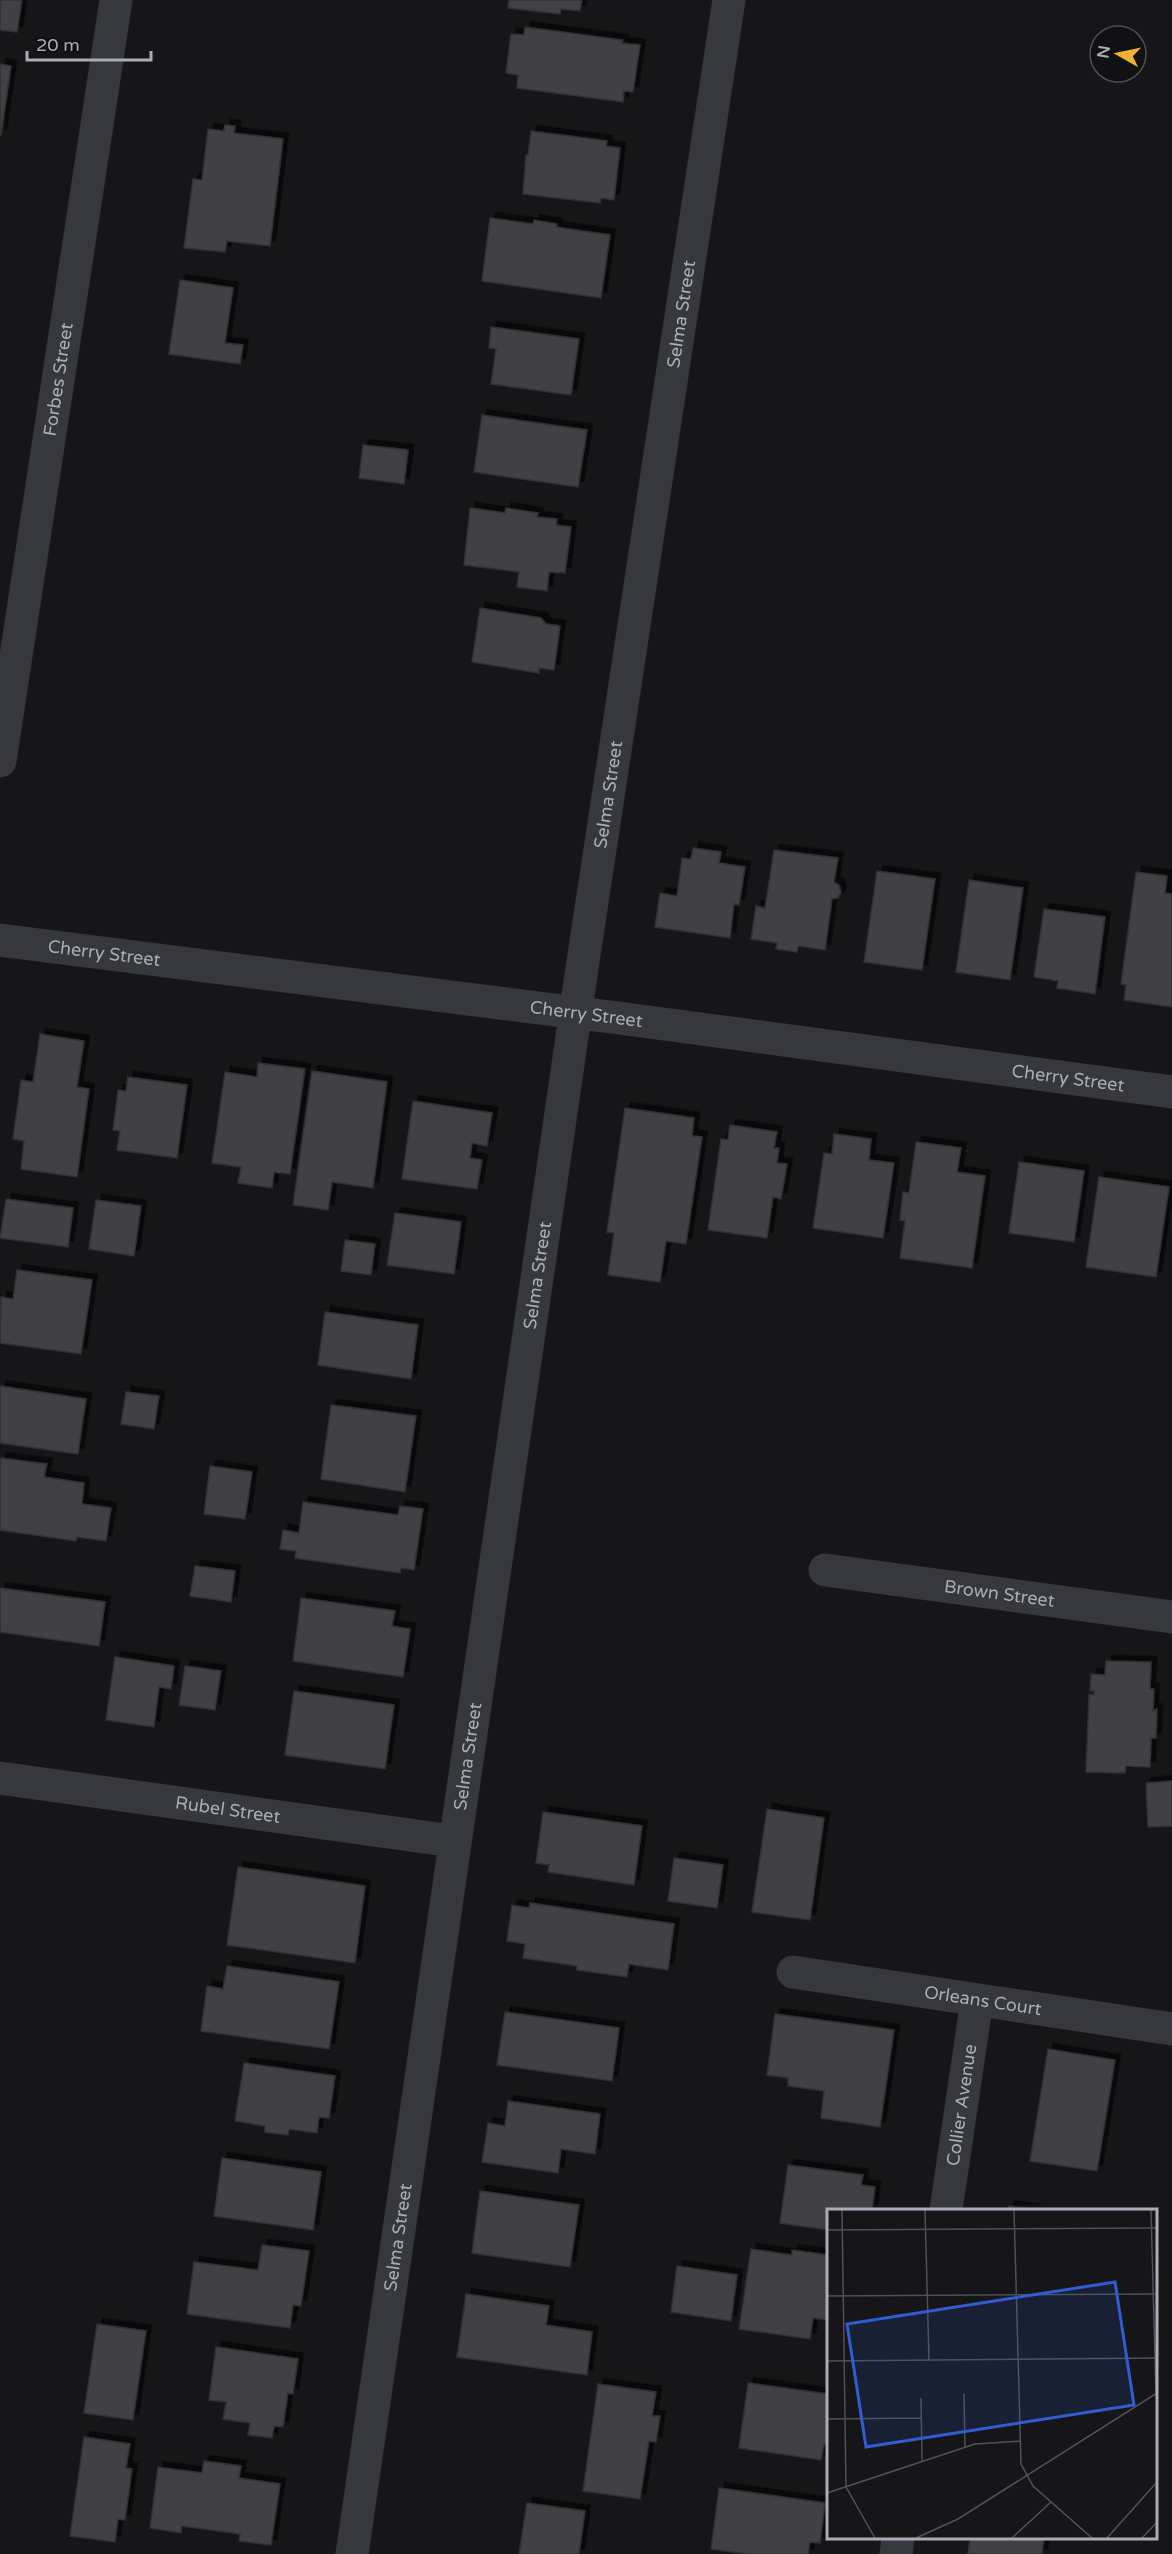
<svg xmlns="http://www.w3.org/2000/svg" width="1172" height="2554" font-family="'Varela Round',sans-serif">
  <defs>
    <filter id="shadow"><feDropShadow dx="5.5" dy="-5.5" stdDeviation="0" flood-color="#0009"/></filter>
  </defs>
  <rect width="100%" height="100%" fill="#161618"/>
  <g fill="#404145" stroke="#303034" stroke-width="1.5" filter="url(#shadow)">
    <polygon points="0,0 22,0 17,32 0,30"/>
    <polygon points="509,0 582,0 580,11 561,9 560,14 508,8"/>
    <polygon points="525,27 623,40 622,43 640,45 633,92 624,91 623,102 517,88 518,75 506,73 511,34 524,35"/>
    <polygon points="0,64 11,66 1,135 0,135"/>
    <polygon points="225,125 235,126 234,133 283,139 270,246 227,241 225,252 184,248 193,179 202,180 208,129 224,131"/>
    <polygon points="531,131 607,141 606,146 620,148 614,200 601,198 600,203 523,194 526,155 528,155"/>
    <polygon points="490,218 533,224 534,220 557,224 556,227 610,235 601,298 482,281"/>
    <polygon points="180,280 233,288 225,343 243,345 240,364 169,354"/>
    <polygon points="491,327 579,339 571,395 491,384 496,349 489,348"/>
    <polygon points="482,415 587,430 578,487 474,472"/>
    <polygon points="363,445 408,450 404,484 359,478"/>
    <polygon points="470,508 505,513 506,508 538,513 537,517 557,519 556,525 571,527 565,573 549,572 547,591 517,587 519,572 464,565"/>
    <polygon points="480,608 541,618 546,624 560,626 554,670 539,668 539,673 472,662"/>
    <polygon points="693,848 721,852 719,863 745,867 739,905 734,904 730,938 655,927 660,893 677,896 682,858 691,859"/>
    <polygon points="774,850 838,858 834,882 839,885 841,892 838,898 832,899 825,950 798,946 797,952 776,949 777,943 751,939 756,906 765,908"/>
    <polygon points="877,871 935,879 922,970 864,962"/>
    <polygon points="1136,872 1167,876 1165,893 1172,894 1172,1007 1124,1000 1126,985 1121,984"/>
    <polygon points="969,880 1023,888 1010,980 956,972"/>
    <polygon points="1044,909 1105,917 1095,994 1057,988 1058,981 1034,977"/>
    <polygon points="40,1034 84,1041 77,1087 89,1089 77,1177 21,1169 24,1141 13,1139 21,1080 33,1082"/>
    <polygon points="258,1063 305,1069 290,1174 274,1172 272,1188 238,1183 241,1167 212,1163 225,1072 257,1077"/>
    <polygon points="312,1071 387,1082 373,1188 332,1182 328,1210 293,1205"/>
    <polygon points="128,1077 187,1085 177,1158 117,1150 120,1131 113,1130 118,1090 126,1091"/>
    <polygon points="413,1101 492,1113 487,1146 472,1143 470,1158 482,1160 477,1189 402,1179"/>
    <polygon points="625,1108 694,1118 692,1136 702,1137 686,1244 666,1241 660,1282 608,1275 614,1233 607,1232"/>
    <polygon points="730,1125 777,1132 774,1148 779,1148 777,1163 787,1164 781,1199 773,1197 767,1238 708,1230 721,1139 728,1140"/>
    <polygon points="834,1134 871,1139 869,1160 894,1163 883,1238 813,1228 824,1153 832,1154"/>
    <polygon points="916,1142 961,1148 957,1172 985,1176 972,1268 900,1258 905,1221 900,1220 903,1192 909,1193"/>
    <polygon points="1019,1162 1084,1171 1074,1242 1009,1233"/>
    <polygon points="1099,1177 1169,1187 1156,1277 1086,1267"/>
    <polygon points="6,1199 73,1208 68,1247 0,1238"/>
    <polygon points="96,1200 141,1206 134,1256 89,1249"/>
    <polygon points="395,1213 461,1222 454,1274 387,1265"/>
    <polygon points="345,1240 375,1244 371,1275 341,1271"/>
    <polygon points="17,1270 92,1280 81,1354 0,1343 1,1297 13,1299"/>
    <polygon points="325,1312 418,1325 411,1379 318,1365"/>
    <polygon points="0,1386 86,1399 78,1454 0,1443"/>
    <polygon points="126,1392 159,1396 154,1429 121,1424"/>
    <polygon points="331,1405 416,1416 405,1492 321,1479"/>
    <polygon points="0,1458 47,1464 44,1477 84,1483 82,1504 111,1508 106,1541 77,1537 76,1541 0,1530"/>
    <polygon points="210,1466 252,1472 245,1519 204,1514"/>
    <polygon points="303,1502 398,1515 400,1506 423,1509 414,1570 401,1568 400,1573 295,1558 296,1551 280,1549 283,1530 299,1533"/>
    <polygon points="195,1566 235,1571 231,1602 190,1596"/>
    <polygon points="0,1588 105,1602 99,1646 0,1632"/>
    <polygon points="301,1598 395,1611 392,1626 410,1629 403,1677 293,1661"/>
    <polygon points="115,1657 174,1666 171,1689 159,1687 154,1727 106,1720"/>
    <polygon points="1106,1661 1151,1662 1150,1689 1154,1689 1153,1711 1157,1709 1156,1738 1151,1738 1150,1767 1126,1766 1125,1773 1086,1772 1089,1694 1094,1695 1094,1691 1090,1691 1091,1674 1105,1675"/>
    <polygon points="185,1666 221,1671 215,1710 179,1705"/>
    <polygon points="294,1691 394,1705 385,1769 285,1755"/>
    <polygon points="1172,1781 1172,1826 1148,1827 1146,1783"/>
    <polygon points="767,1809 824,1818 810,1920 752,1912"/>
    <polygon points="543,1812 642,1826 634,1885 548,1872 549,1865 536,1863"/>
    <polygon points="674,1858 723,1865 717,1908 668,1901"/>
    <polygon points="238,1867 365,1886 355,1963 227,1945"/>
    <polygon points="530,1903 674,1924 668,1970 629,1964 627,1977 577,1970 577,1966 523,1958 525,1944 507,1941 512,1905 529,1908"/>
    <polygon points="227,1966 339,1982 329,2049 201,2031 207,1986 223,1989"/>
    <polygon points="505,2012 619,2028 612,2081 497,2065"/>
    <polygon points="775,2014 894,2030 880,2127 821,2118 824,2091 788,2086 788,2078 767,2075"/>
    <polygon points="1048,2049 1115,2060 1097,2171 1030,2161"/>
    <polygon points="244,2063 335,2076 329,2118 319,2117 317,2133 289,2129 288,2135 265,2132 265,2126 235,2121"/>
    <polygon points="508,2101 600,2114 595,2154 561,2149 558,2173 482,2162 488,2123 505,2126"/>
    <polygon points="222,2158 321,2172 313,2230 214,2216"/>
    <polygon points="788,2165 863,2175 861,2185 875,2187 872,2210 828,2210 828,2230 780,2223"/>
    <polygon points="480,2191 579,2205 570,2267 472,2253"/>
    <polygon points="1009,2206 1035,2210 1008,2210"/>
    <polygon points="262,2245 309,2251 301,2306 293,2305 290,2328 187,2314 194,2262 258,2270"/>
    <polygon points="751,2249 792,2255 792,2250 828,2255 828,2320 813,2318 810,2339 739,2329"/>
    <polygon points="677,2266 737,2275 731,2321 671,2312"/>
    <polygon points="466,2294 549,2306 546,2325 592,2332 587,2375 457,2357"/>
    <polygon points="97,2324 146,2331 133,2420 84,2413"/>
    <polygon points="216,2347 298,2359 293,2394 288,2393 283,2427 274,2426 272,2438 248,2435 250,2423 223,2419 226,2402 209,2400"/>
    <polygon points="748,2383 828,2394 828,2444 824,2444 821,2460 739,2448"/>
    <polygon points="598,2384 656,2392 652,2416 660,2416 656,2442 649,2441 640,2499 583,2491"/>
    <polygon points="84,2437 130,2444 126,2468 132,2469 125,2520 118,2519 115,2542 70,2536"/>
    <polygon points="204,2461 241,2466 239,2478 280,2484 271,2545 239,2541 240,2534 182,2526 181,2533 150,2528 158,2467 202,2473"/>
    <polygon points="719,2488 825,2503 820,2543 810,2542 808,2554 748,2554 711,2549"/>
    <polygon points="527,2503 585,2511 579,2554 519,2554"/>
    <polygon points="970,2538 1044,2538 1042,2554 968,2554"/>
  </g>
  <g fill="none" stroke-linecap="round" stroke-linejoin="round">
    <g stroke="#37383d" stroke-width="33">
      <path id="s1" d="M0 761 116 0"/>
      <path id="s2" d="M0 940 626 1019 1172 1092"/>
      <path id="s3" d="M825 1570 1172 1617"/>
      <path id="s4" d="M0 1778 453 1841"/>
      <path id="s5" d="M793 1972 1172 2029"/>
      <path id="s6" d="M946 2210 977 2000"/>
      <path id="s7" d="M352 2554 582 968 729 0"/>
      <polyline points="896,2554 898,2538"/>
    </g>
  </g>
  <g text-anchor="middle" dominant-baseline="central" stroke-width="6" stroke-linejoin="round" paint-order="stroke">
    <g font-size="18" fill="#a8adb8" stroke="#111113">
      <text stroke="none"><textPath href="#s7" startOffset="2264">Selma Street</textPath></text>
      <text stroke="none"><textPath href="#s1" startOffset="386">Forbes Street</textPath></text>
      <text stroke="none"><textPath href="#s7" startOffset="1778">Selma Street</textPath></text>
      <text stroke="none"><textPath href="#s2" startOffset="105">Cherry Street</textPath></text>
      <text stroke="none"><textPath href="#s2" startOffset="591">Cherry Street</textPath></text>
      <text stroke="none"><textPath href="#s2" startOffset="1077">Cherry Street</textPath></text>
      <text stroke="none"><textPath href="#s7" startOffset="1292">Selma Street</textPath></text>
      <text stroke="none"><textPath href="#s3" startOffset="176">Brown Street</textPath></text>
      <text stroke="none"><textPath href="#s7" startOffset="806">Selma Street</textPath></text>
      <text stroke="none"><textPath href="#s4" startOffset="230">Rubel Street</textPath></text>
      <text stroke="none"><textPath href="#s5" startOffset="192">Orleans Court</textPath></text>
      <text stroke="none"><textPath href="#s6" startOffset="106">Collier Avenue</textPath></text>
      <text stroke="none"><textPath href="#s7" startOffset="320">Selma Street</textPath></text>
    </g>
  </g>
  <g transform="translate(827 2209)">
    <rect width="330" height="330" fill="#161618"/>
    <path fill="none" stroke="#505258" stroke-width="1.5" d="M15 1 19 278 48 329M98 1 102 151M187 1 194 255 206 277 265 329M324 1 329 185M0 21 330 19M0 87 330 85M0 152 330 149M137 185 138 238M94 189 95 252M0 210 94 209M0 284 148 235 193 232M89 329 131 310 330 184M185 329 224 293M280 329 330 273M315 329 330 313"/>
    <path fill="#325cd3" fill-opacity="0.15" stroke="#325cd3" stroke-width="3" d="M288 73 307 196 39 238 20 115Z"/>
    <rect width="330" height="330" fill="none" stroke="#a8adb8" stroke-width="3"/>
  </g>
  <g transform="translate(1118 54) rotate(279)"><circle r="28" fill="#111113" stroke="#4d4f55" stroke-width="1.5"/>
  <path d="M0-4.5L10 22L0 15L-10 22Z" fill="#f2b134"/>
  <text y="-9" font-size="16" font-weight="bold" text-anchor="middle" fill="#a8adb8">N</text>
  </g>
  <path d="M27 51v9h124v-9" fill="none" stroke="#a8adb8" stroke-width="3"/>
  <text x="36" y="51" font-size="18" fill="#a8adb8" stroke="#111113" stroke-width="4.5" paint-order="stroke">20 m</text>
</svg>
